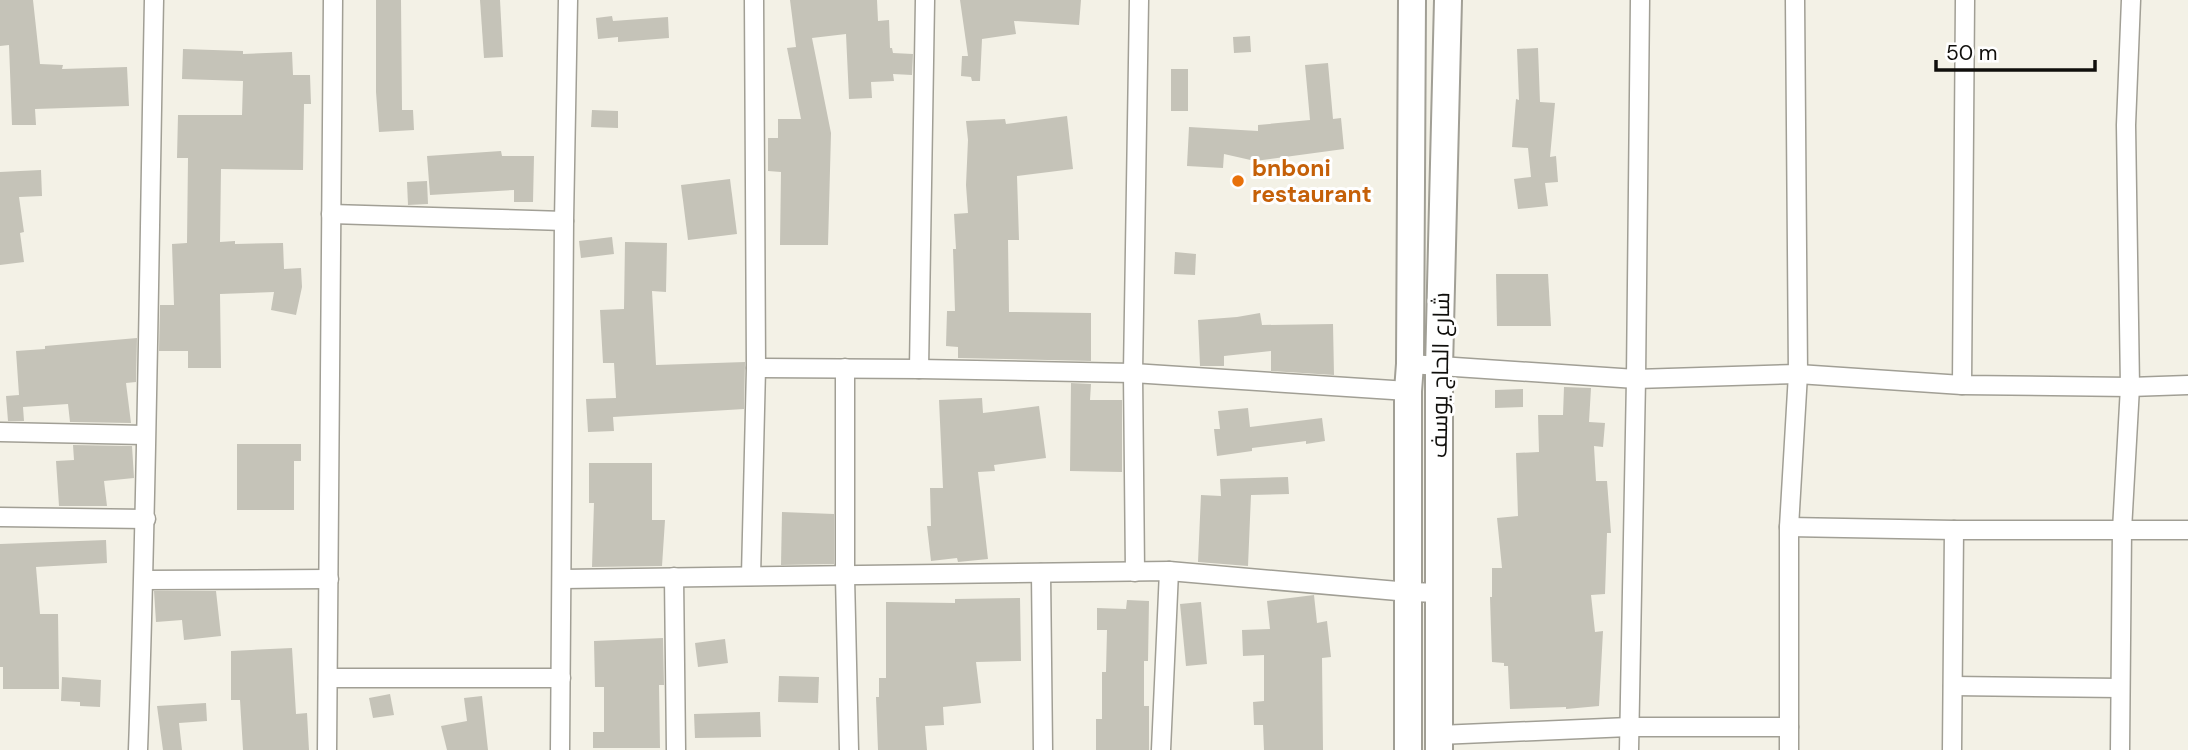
<svg xmlns="http://www.w3.org/2000/svg" width="2188" height="750" font-family="'DM Sans',Cairo,sans-serif">
  <rect width="100%" height="100%" fill="#f3f1e6"/>
  <g fill="#c5c3b8">
    <polygon points="0,0 33,0 40,64 63,65 62,69 127,67 129,106 35,109 36,125 12,125 9,45 0,46"/>
    <polygon points="376,0 401,0 402,110 413,110 414,130 379,132 376,92"/>
    <polygon points="480,0 500,0 503,57 484,58"/>
    <polygon points="790,0 877,0 878,21 889,20 890,48 892,48 893,53 913,54 912,75 893,74 894,81 871,82 872,98 849,99 846,34 812,38 831,133 828,245 780,245 781,172 768,171 768,138 778,138 778,119 801,119 787,48 796,47"/>
    <polygon points="960,0 1081,0 1079,25 1014,21 1016,34 982,39 980,81 972,81 971,77 961,76 962,56 968,56"/>
    <polygon points="612,16 613,21 668,17 669,38 618,42 618,37 598,39 596,18"/>
    <polygon points="1250,36 1251,52 1234,53 1233,37"/>
    <polygon points="1538,48 1540,102 1555,103 1550,157 1556,156 1558,182 1545,183 1548,206 1518,209 1514,179 1531,177 1528,148 1512,147 1516,99 1519,100 1517,49"/>
    <polygon points="183,49 243,51 243,54 292,52 293,75 310,75 311,104 304,104 303,170 221,169 220,242 235,241 235,244 283,243 284,269 301,268 302,287 296,315 271,310 274,292 220,294 221,368 188,368 188,351 159,351 160,305 174,305 172,244 187,243 188,158 177,158 178,115 242,115 243,81 182,79"/>
    <polygon points="1328,63 1333,119 1341,118 1344,149 1255,161 1224,154 1223,168 1187,166 1189,127 1258,131 1258,125 1310,120 1305,65"/>
    <rect x="1171" y="69" width="17" height="42"/>
    <polygon points="592,110 618,111 618,128 591,127"/>
    <polygon points="1067,116 1073,169 1017,176 1019,240 1008,240 1009,312 1091,313 1091,361 958,358 958,347 946,346 947,311 955,311 953,249 956,249 954,214 968,213 966,185 968,140 966,121 1005,119 1006,124"/>
    <polygon points="501,151 502,156 534,156 533,202 514,202 514,190 430,195 427,156"/>
    <polygon points="41,170 42,196 19,197 24,232 20,233 24,262 0,265 0,172"/>
    <polygon points="730,179 737,234 688,240 681,185"/>
    <polygon points="427,181 428,204 408,205 407,182"/>
    <polygon points="612,237 614,254 581,258 579,241"/>
    <polygon points="625,242 667,243 666,292 652,291 656,365 745,362 744,409 613,417 614,431 588,432 586,399 616,398 614,363 603,363 600,310 624,309"/>
    <polygon points="1175,252 1196,254 1195,275 1174,274"/>
    <polygon points="1496,274 1548,274 1551,326 1497,326"/>
    <polygon points="1260,313 1262,325 1333,324 1334,375 1271,371 1271,351 1224,356 1224,366 1200,366 1198,320 1237,317"/>
    <polygon points="137,338 136,382 126,383 131,423 70,422 68,404 23,407 24,421 8,421 6,396 19,395 16,351 45,349 45,346"/>
    <polygon points="1071,383 1091,384 1090,400 1122,400 1122,472 1070,471"/>
    <polygon points="1564,387 1591,388 1589,422 1605,423 1603,447 1594,446 1596,481 1607,481 1611,533 1607,533 1605,594 1591,595 1595,632 1603,631 1599,706 1566,709 1566,707 1510,709 1508,666 1504,666 1504,663 1492,662 1490,597 1492,597 1492,568 1502,568 1497,518 1518,516 1516,453 1539,452 1538,415 1563,415"/>
    <polygon points="1523,389 1523,407 1495,408 1495,390"/>
    <polygon points="982,398 983,413 1039,406 1046,458 994,465 995,471 978,472 988,559 958,562 957,558 931,561 927,526 931,526 930,488 943,488 939,400"/>
    <polygon points="1248,408 1250,427 1322,418 1325,441 1306,444 1306,441 1252,448 1252,451 1217,456 1214,429 1220,429 1218,411"/>
    <polygon points="237,444 301,444 301,461 294,461 294,510 237,510"/>
    <polygon points="73,445 132,446 134,478 104,481 107,506 59,506 56,461 74,460"/>
    <polygon points="589,463 652,463 652,520 665,520 662,566 592,567 594,503 589,503"/>
    <polygon points="1288,477 1289,494 1251,495 1248,566 1198,562 1201,495 1221,496 1220,479"/>
    <polygon points="782,512 834,514 834,564 781,565"/>
    <polygon points="106,540 107,563 36,567 40,614 58,614 59,689 3,689 3,667 0,667 0,544"/>
    <polygon points="154,591 216,591 221,636 184,640 182,620 156,622"/>
    <polygon points="1314,595 1317,623 1327,621 1331,657 1322,658 1323,750 1264,750 1263,725 1254,725 1253,702 1264,701 1264,655 1243,656 1242,630 1270,629 1267,601"/>
    <polygon points="1020,598 1021,661 976,662 981,703 943,707 944,725 925,726 927,750 878,750 876,697 879,697 879,678 886,678 886,602 955,603 955,599"/>
    <polygon points="1127,600 1149,601 1148,661 1144,661 1144,706 1149,706 1149,750 1096,750 1096,719 1102,719 1102,672 1106,672 1107,630 1097,630 1097,608 1126,609"/>
    <polygon points="1201,602 1207,664 1186,666 1180,604"/>
    <polygon points="663,638 664,685 659,685 660,748 593,748 593,732 604,732 604,687 595,687 594,641"/>
    <polygon points="725,639 728,663 698,667 695,643"/>
    <polygon points="292,648 296,714 307,713 309,750 243,750 240,700 231,700 231,651"/>
    <polygon points="779,676 819,677 818,703 778,702"/>
    <polygon points="62,677 101,680 100,707 80,706 80,702 61,701"/>
    <polygon points="390,694 394,715 373,718 369,698"/>
    <polygon points="482,696 488,750 447,750 441,726 467,721 464,698"/>
    <polygon points="206,703 207,721 179,723 182,750 163,750 157,706"/>
    <polygon points="760,712 761,737 695,738 694,714"/>
  </g>
  <g fill="none" stroke-linecap="round" stroke-linejoin="round">
    <g stroke="#a19f95" stroke-width="21">
      <g id="street">
        <polyline points="331,214 564,221"/>
        <polyline points="1410,364 1636,379 1798,374 1962,385 2130,387 2188,385"/>
        <polyline points="756,368 919,369 1133,373 1408,391"/>
        <polyline points="845,368 845,577 849,750"/>
        <polyline points="919,369 925,0"/>
        <polyline points="1962,385 1965,0"/>
        <polyline points="0,432 145,435"/>
        <polyline points="0,517 146,519"/>
        <polyline points="1789,527 1954,530 2188,530"/>
        <polyline points="1135,572 1133,373 1139,0"/>
        <polyline points="1041,573 1043,750"/>
        <polyline points="751,576 756,368 754,0"/>
        <polyline points="674,577 676,750"/>
        <polyline points="562,579 1169,571 1409,592 1441,593"/>
        <polyline points="144,580 329,579"/>
        <polyline points="328,678 561,678"/>
        <polyline points="1953,686 2120,688"/>
        <polyline points="1439,735 1629,727 1789,727"/>
        <path d="M138 750C147 500 149 250 154 0"/>
        <polyline points="327,750 333,0"/>
        <polyline points="560,750 564,221 568,0"/>
        <polyline points="1161,750 1169,571"/>
        <polyline points="1629,750 1636,379 1640,0"/>
        <polyline points="1789,750 1789,527 1798,374 1795,0"/>
        <polyline points="1952,750 1954,530"/>
        <polyline points="2120,750 2122,530 2130,387 2126,125 2131,0"/>
      </g>
    </g>
    <g stroke="#a19f95" stroke-width="30">
      <g id="secondary">
        <polyline points="1408,750 1408,391 1410,364 1412,0"/>
        <polyline points="1439,750 1439,368 1448,0"/>
      </g>
    </g>
    <use href="#street" stroke="#fff" stroke-width="18"/>
    <use href="#secondary" stroke="#fff" stroke-width="26"/>
  </g>
  <circle fill="#e8710a" stroke="#fff" stroke-width="2.5" cx="1238" cy="181" r="7"/>
  <g text-anchor="middle" dominant-baseline="central" stroke-width="6" stroke-linejoin="round" paint-order="stroke">
    <g font-size="23" font-weight="bold" fill="#c56008" stroke="#fff" text-anchor="start">
      <text x="1252" y="168">bnboni<tspan x="1252" dy="26">restaurant</tspan></text>
    </g>
    <g font-size="23" fill="#100f0c" stroke="#fff">
      <text transform="translate(1440 375) rotate(-89)">شارع الحاج يوسف</text>
    </g>
  </g>
  <path d="M1936 60v10h159v-10" fill="none" stroke="#100f0c" stroke-width="3.5"/>
  <text x="1946" y="60" font-size="21" fill="#100f0c" stroke="#ffffff" stroke-width="5" paint-order="stroke">50 m</text>
</svg>
